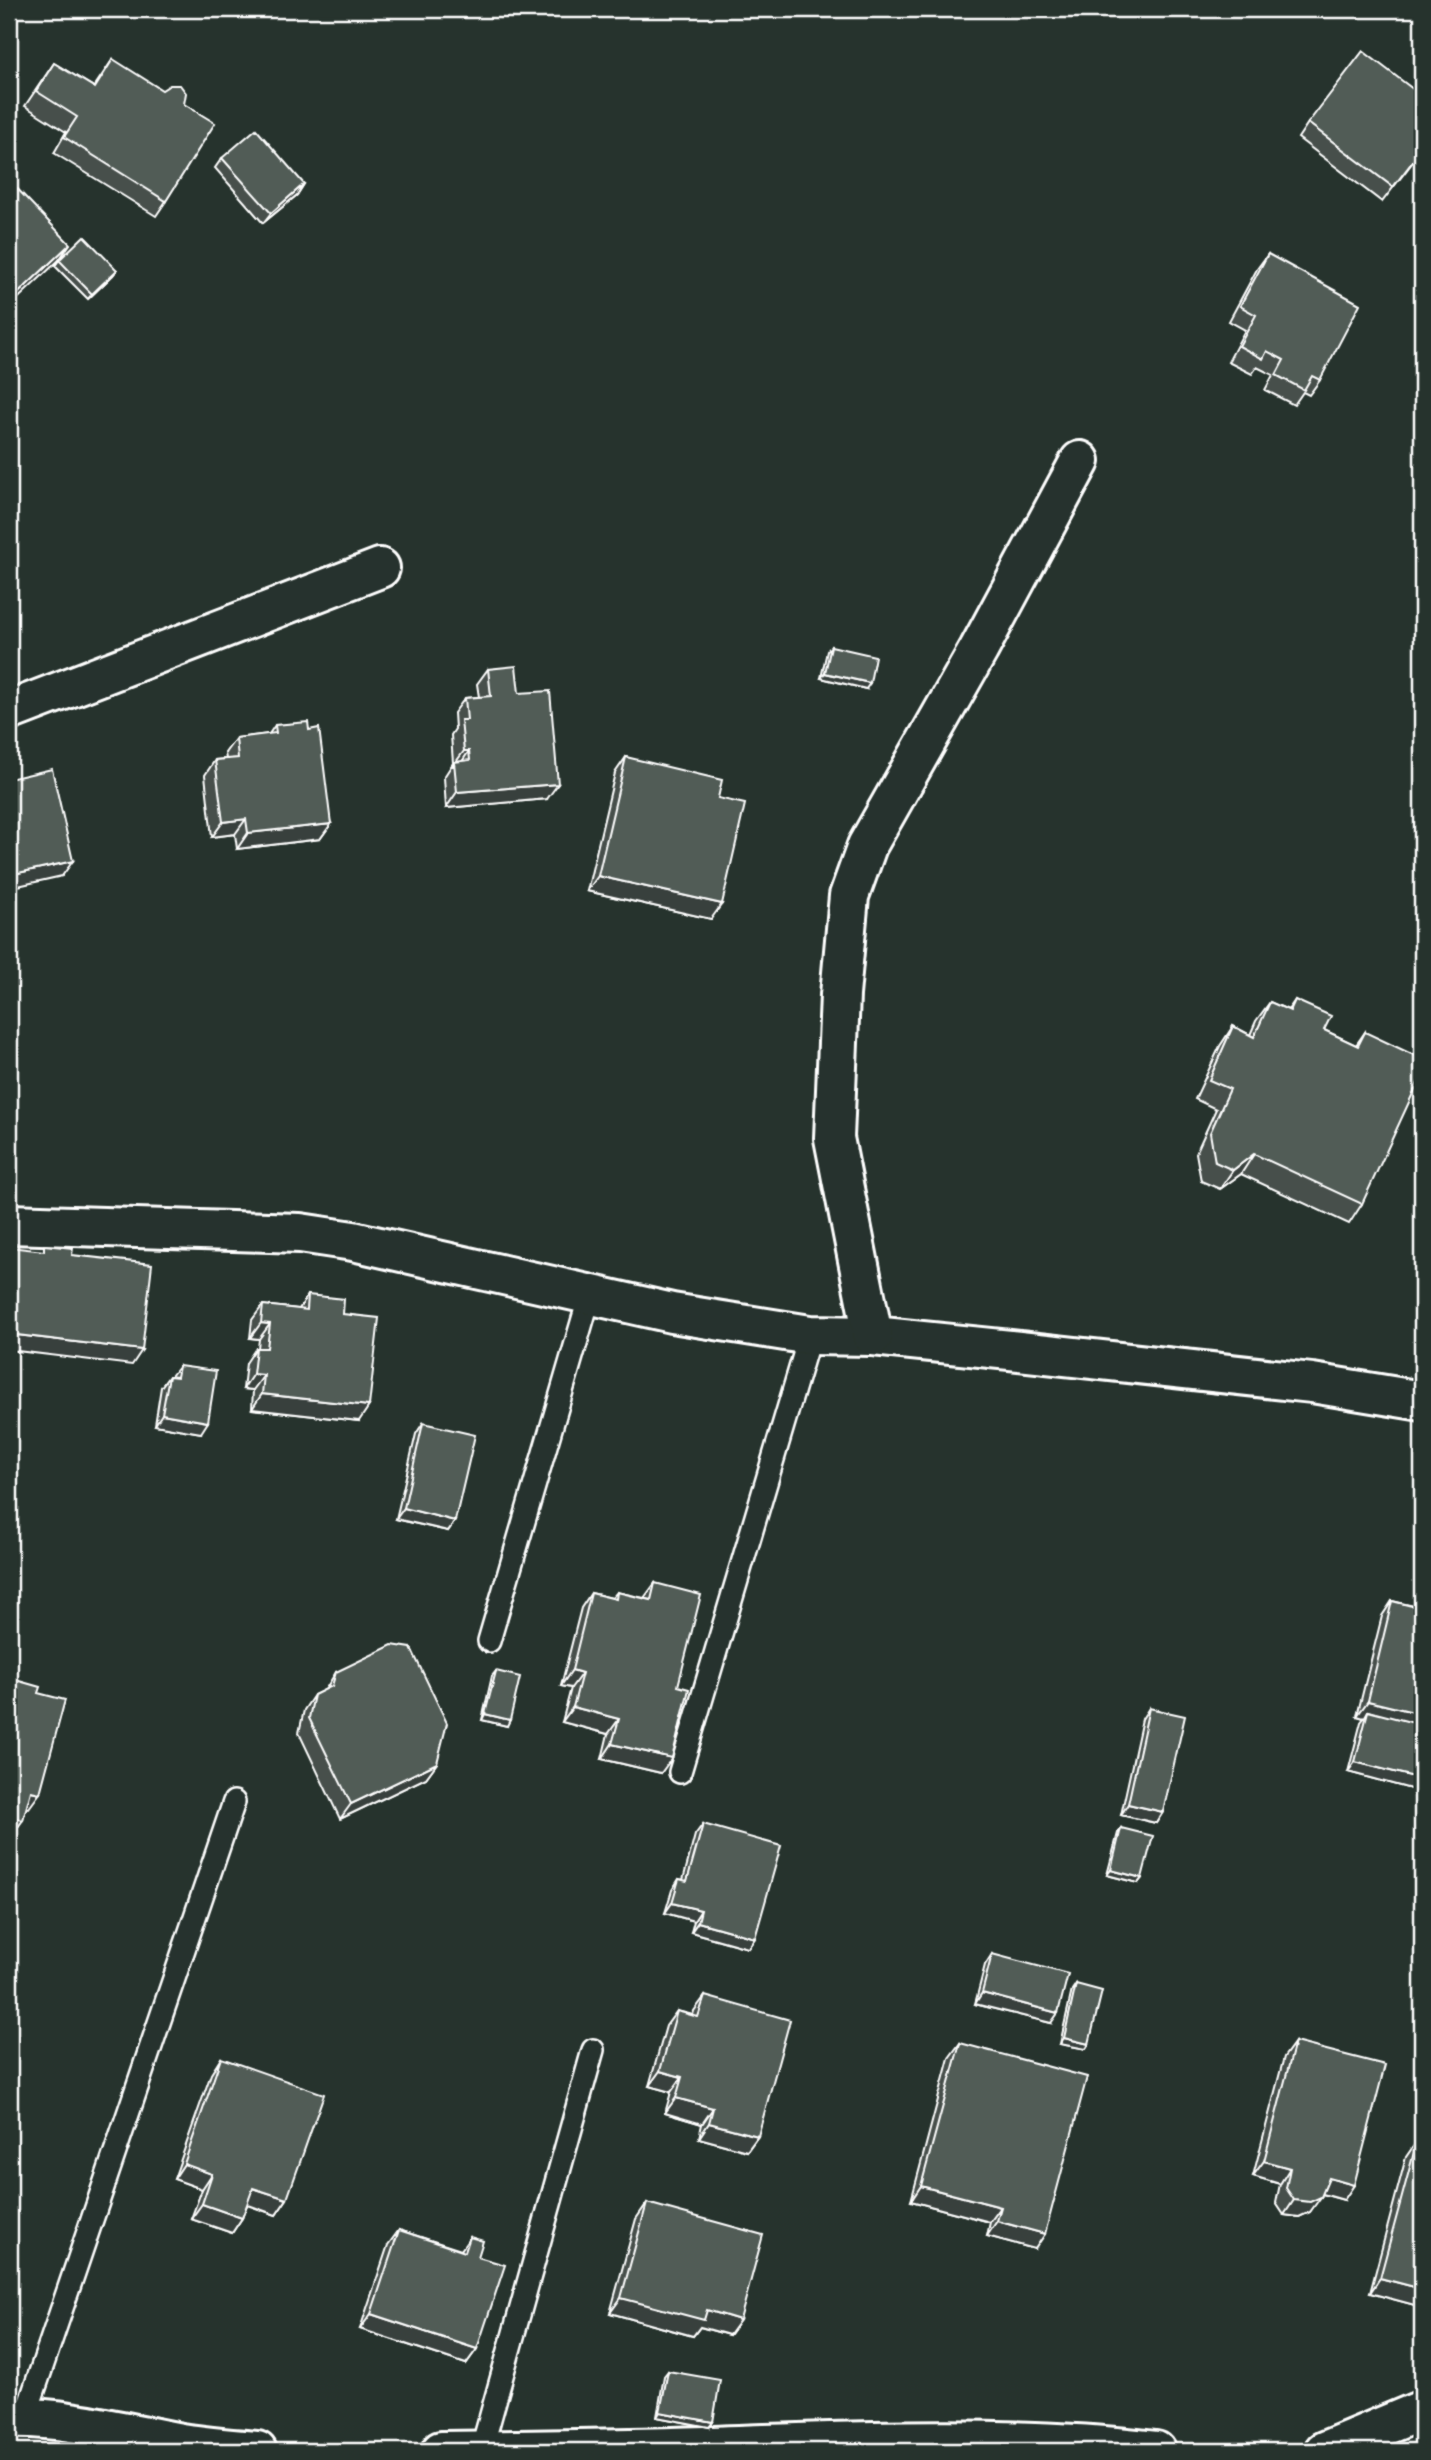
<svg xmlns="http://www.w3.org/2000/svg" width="1431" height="2460" font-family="'Gochi Hand',sans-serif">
  <rect width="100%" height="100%" fill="#26332d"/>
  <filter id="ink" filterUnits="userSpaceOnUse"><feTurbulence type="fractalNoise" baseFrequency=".0143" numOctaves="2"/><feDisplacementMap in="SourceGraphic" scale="14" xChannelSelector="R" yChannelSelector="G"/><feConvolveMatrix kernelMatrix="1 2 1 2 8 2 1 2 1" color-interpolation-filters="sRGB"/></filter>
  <g filter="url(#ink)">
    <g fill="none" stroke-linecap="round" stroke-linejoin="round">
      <g stroke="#fff" stroke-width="26">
        <g id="lane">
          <polyline points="489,1641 590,1295"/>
          <polyline points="680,1772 810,1335"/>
          <polyline points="25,2417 234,1802"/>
          <polyline points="481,2451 593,2050"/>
        </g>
      </g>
      <g stroke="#fff" stroke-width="44">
        <g id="street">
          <polyline points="9,711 380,568"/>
          <polyline points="9,1224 300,1233 353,1241 672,1313 810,1335 873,1336 1010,1350 1312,1383 1422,1401"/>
          <polyline points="873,1336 834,1138 840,995 849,896 867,846 979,649 1080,461"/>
          <path d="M9 2418C64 2416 127 2433 181 2443 206 2447 232 2449 257 2451"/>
          <path d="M441 2451C529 2450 617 2449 706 2446 855 2441 1007 2434 1156 2451"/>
          <polyline points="1324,2451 1422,2410"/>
        </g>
      </g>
      <use href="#lane" stroke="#26332d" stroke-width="21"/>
      <use href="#street" stroke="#26332d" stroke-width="38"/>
    </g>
    <g fill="#464f4b" stroke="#fff" stroke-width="2">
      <polygon points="113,59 166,201 156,216 54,153 66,132 25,106 54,63 94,87"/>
      <polygon points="1308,123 1422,150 1382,202 1298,138"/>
      <polygon points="222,158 304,184 297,195 263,223 215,168"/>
      <polygon points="1268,254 1320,380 1309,395 1303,392 1294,405 1265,390 1273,375 1257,367 1252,374 1228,362 1245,330 1229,321 1257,269"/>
      <polygon points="59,260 117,270 113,275 88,299 55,266"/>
      <polygon points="831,646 866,689 821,678 827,651"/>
      <polygon points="488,669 519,693 547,799 446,808 444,777 453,763 451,735 455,729 454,713 465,698 479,697 477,684"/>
      <polygon points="275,725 309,730 331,824 320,839 237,849 235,834 212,837 205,775 215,760 226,759 225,753 236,738 269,734"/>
      <polygon points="626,757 718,798 711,919 587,891 615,773"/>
      <polygon points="1295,1000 1324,1030 1356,1045 1365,1032 1362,1204 1349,1224 1241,1174 1220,1189 1201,1181 1196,1153 1216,1109 1195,1099 1220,1046 1233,1026 1250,1035 1256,1021 1270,1002 1288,1010"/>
      <polygon points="308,1295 343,1314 359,1421 252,1409 253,1390 243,1389 246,1363 256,1348 258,1348 259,1339 250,1338 252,1320 263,1305 299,1309"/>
      <polygon points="179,1366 201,1433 155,1425 161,1387 169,1376 171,1376"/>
      <polygon points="423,1423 455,1521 448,1531 396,1519 416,1434"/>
      <polygon points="655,1583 678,1686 661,1773 602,1759 608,1734 562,1722 571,1688 561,1686 581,1608 591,1593 612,1598 617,1592 644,1598"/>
      <polygon points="1422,1593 1422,1792 1348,1772 1361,1722 1364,1718 1357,1716 1382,1616 1392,1601 1414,1606"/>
      <polygon points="496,1671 507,1726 482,1720 492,1676"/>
      <polygon points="336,1672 437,1763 426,1778 340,1819 299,1733 304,1710 314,1695 325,1690"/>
      <polygon points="1149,1708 1163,1812 1156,1823 1121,1815 1142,1719"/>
      <polygon points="703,1824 755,1938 748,1948 691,1932 694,1921 665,1913 672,1890 679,1879 683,1880 695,1835"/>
      <polygon points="1121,1828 1142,1878 1138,1883 1107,1875 1118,1833"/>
      <polygon points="992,1954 1051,2023 975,2004 985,1965"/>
      <polygon points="1076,1984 1089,2044 1086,2049 1060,2044 1072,1990"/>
      <polygon points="705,1996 758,2136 747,2151 699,2138 702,2124 665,2113 671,2092 649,2086 666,2026 677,2011 693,2015 694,2011"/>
      <polygon points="1295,2042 1344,2200 1322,2194 1310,2212 1299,2217 1284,2215 1276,2203 1280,2184 1253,2176 1284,2057"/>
      <polygon points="960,2043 1035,2249 987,2236 990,2222 911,2201 949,2058"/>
      <polygon points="221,2058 287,2199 276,2215 247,2205 242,2218 232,2233 191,2219 202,2189 174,2179 211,2074"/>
      <polygon points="1417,2141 1422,2307 1370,2293 1406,2157"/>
      <polygon points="647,2203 740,2320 729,2335 700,2327 693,2336 610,2313 636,2219"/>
      <polygon points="399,2230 461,2250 470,2237 478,2257 477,2349 466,2364 360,2329 388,2245"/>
      <polygon points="668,2371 709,2427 657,2417 664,2376"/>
    </g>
    <g fill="#39403d" stroke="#fff" stroke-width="2">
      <polygon points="304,184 297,195 263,223 271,213"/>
      <polygon points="70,244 59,260 9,307 9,302"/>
      <polygon points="117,270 113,275 88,299 92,294"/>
      <polygon points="825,673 870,683 866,689 821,678"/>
      <polygon points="464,751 469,751 459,766 453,766"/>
      <polygon points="558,784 547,799 446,808 457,792"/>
      <polygon points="246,819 235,834 212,837 223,822"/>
      <polygon points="331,824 320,839 237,849 248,833"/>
      <polygon points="73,861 62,876 9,888 9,875"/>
      <polygon points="598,876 722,904 711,919 587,891"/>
      <polygon points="1254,1154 1241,1174 1220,1189 1233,1170"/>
      <polygon points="261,1323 270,1324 259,1339 250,1338"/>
      <polygon points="9,1334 142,1350 132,1365 9,1350"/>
      <polygon points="253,1374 264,1375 253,1390 243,1389"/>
      <polygon points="262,1394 369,1406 359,1421 252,1409"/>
      <polygon points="162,1414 208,1422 201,1433 155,1425"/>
      <polygon points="404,1508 455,1521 448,1531 396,1519"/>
      <polygon points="572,1670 582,1673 571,1688 561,1686"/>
      <polygon points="1368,1701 1422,1714 1422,1732 1368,1711 1364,1718 1357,1716"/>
      <polygon points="573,1707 619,1719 608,1734 562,1722"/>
      <polygon points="485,1714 510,1720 507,1726 482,1720"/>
      <polygon points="612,1744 672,1758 661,1773 602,1759"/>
      <polygon points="1355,1762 1422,1779 1422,1792 1348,1772"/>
      <polygon points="437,1763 426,1778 340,1819 351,1804"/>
      <polygon points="31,1791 40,1793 29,1808 20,1806"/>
      <polygon points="1128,1804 1163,1812 1156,1823 1121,1815"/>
      <polygon points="9,1816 23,1820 12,1835 9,1834"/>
      <polygon points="1111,1870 1142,1878 1138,1883 1107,1875"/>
      <polygon points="672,1903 701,1910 694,1921 665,1913"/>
      <polygon points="698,1922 755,1938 748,1948 691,1932"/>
      <polygon points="982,1993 1058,2013 1051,2023 975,2004"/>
      <polygon points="1064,2038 1089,2044 1086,2049 1060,2044"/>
      <polygon points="660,2071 682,2077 671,2092 649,2086"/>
      <polygon points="676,2098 713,2108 702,2124 665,2113"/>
      <polygon points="709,2123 758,2136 747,2151 699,2138"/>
      <polygon points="1264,2161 1290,2168 1280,2184 1253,2176"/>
      <polygon points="184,2164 212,2174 202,2189 174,2179"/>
      <polygon points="1329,2178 1354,2185 1344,2200 1319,2193"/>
      <polygon points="921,2186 1001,2207 990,2222 911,2201"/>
      <polygon points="253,2188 287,2199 276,2215 243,2203"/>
      <polygon points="1321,2197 1310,2212 1299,2217 1284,2215 1294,2200"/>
      <polygon points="202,2204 242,2218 232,2233 191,2219"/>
      <polygon points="997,2221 1045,2234 1035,2249 987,2236"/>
      <polygon points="1380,2278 1422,2289 1422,2307 1370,2293"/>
      <polygon points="621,2298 707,2310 740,2320 729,2335 700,2327 693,2336 610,2313"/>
      <polygon points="371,2314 477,2349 466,2364 360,2329"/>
      <polygon points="660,2412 713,2422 709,2427 657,2417"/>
    </g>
    <g fill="#515c57" stroke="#fff" stroke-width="2">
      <polygon points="1363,51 1422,96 1422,149 1393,187 1308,123"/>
      <polygon points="113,59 162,90 170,85 180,85 186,93 184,104 215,123 166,201 64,137 77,117 36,91 54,63 95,88"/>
      <polygon points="256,129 304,184 271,213 222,158"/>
      <polygon points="9,180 70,244 9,302"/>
      <polygon points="84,236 117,270 92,294 59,260"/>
      <polygon points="1268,254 1360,304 1320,380 1312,376 1304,390 1276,375 1284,360 1267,351 1263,359 1239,346 1256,315 1240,306"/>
      <polygon points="831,646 875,656 870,683 825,673"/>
      <polygon points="516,666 519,693 550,691 558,784 457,792 454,762 470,760 469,751 464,751 461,720 467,720 465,698 491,696 488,669"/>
      <polygon points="308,722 309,730 319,728 331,824 248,833 246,819 223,822 215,760 238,758 236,738 276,733 275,725"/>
      <polygon points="626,757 722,780 718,798 745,804 722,904 598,876"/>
      <polygon points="52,769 73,861 9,875 9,779"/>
      <polygon points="1295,1000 1331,1016 1324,1030 1358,1046 1365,1032 1422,1059 1422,1074 1362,1204 1254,1154 1233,1170 1215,1162 1210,1133 1230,1089 1209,1080 1233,1026 1254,1037 1270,1002 1290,1011"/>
      <polygon points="44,1245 73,1248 72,1255 152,1264 142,1350 9,1334 9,1247 44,1251"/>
      <polygon points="308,1295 344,1299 343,1314 379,1318 369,1406 262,1394 264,1375 253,1374 256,1348 267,1348 270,1324 261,1323 263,1305 307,1310"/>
      <polygon points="179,1366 216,1371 208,1422 162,1414 169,1376 177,1377"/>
      <polygon points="423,1423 475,1435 455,1521 404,1508"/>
      <polygon points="655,1583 701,1595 678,1686 689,1689 672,1758 612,1744 619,1719 573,1707 582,1673 572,1670 591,1593 616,1599 617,1592 651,1600"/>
      <polygon points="1422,1600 1422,1714 1368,1701 1392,1601 1420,1608"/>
      <polygon points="392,1645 411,1648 447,1723 437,1763 351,1804 309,1718 314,1695 332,1686 336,1672"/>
      <polygon points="496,1671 520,1677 510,1720 485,1714"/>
      <polygon points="12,1679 40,1687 38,1693 65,1700 40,1793 31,1791 23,1820 9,1816 9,1690"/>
      <polygon points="1149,1708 1185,1716 1163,1812 1128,1804"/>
      <polygon points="1368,1711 1422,1725 1422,1779 1355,1762"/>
      <polygon points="703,1824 781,1846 755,1938 698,1922 701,1910 672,1903 679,1879 687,1881"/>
      <polygon points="1121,1828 1153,1836 1142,1878 1111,1870"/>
      <polygon points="992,1954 1068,1974 1058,2013 982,1993"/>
      <polygon points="1076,1984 1102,1991 1089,2044 1064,2038"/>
      <polygon points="705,1996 790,2020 758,2136 709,2123 713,2108 676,2098 682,2077 660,2071 677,2011 698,2017"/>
      <polygon points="1295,2042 1385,2065 1354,2185 1329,2178 1321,2197 1310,2202 1294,2200 1286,2188 1290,2168 1264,2161"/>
      <polygon points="960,2043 1087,2077 1045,2234 997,2221 1001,2207 921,2186"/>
      <polygon points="221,2058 324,2094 287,2199 253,2188 242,2218 202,2204 212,2174 184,2164"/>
      <polygon points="1417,2141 1422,2143 1422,2289 1380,2278"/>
      <polygon points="647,2203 763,2235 740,2320 707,2310 704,2320 621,2298"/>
      <polygon points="399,2230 465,2252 470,2237 483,2241 478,2257 505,2265 477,2349 371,2314"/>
      <polygon points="668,2371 720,2380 713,2422 660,2412"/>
      <polygon points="96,2444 98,2451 57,2451"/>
    </g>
  </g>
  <rect width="1431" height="2460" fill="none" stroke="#26332d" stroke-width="35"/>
  <rect x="18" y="18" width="1396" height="2425" fill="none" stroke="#fff" stroke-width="2.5" filter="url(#ink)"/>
</svg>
